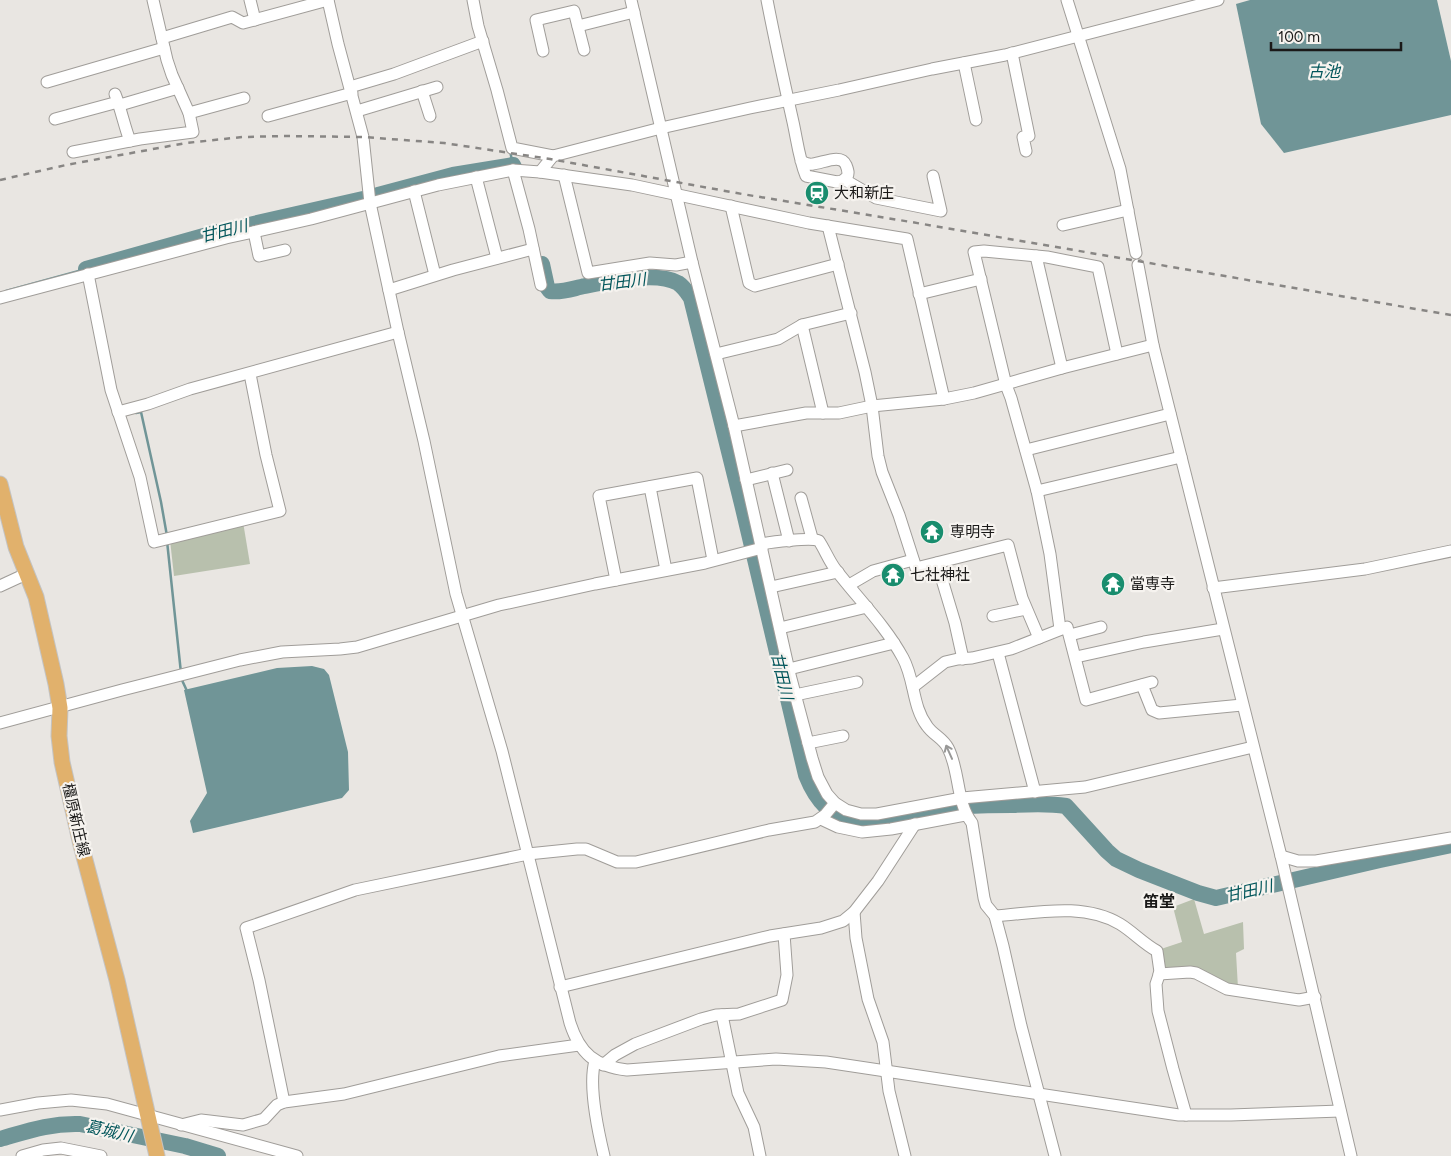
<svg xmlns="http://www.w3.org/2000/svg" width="1451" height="1156" font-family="Figtree,'Noto Sans JP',sans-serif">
  <rect width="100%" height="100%" fill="#e9e6e2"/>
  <g fill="#b8c0ad">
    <polygon points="243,522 250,564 174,576 170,540"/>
    <polygon points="1194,899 1204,934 1243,922 1244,949 1236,953 1238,988 1164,970 1161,949 1182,942 1173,907"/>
  </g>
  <g fill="#709597">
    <polygon points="1250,0 1437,0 1451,61 1451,115 1284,153 1261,124 1236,4"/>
    <polygon points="312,666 324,669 329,675 348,752 349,790 342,798 193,833 190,821 207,793 184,690 277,668"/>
  </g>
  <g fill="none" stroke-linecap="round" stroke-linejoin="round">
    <g stroke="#709597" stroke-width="2.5">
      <polyline points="510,151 513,165"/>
      <polyline points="6,291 86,269"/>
      <polyline points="136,413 141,412 161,502 167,536"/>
      <polyline points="167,541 181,673"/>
      <polyline points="181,678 187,691"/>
    </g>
    <g stroke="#709597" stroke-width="16">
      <polyline points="378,195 453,175 513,165 515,169"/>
      <path d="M542 264 547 287 550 291C562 293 574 288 585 286 608 281 658 271 678 283 684 287 687 292 691 298L742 504 806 775C837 853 898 814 958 807 976 805 994 805 1012 805 1030 804 1048 803 1066 806L1107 851 1116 859 1139 870 1198 893 1216 898 1380 860 1451 845"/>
      <polyline points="86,269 218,232 363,199"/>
      <path d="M0 1139C28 1131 50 1123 80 1124L185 1146 218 1156"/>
    </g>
    <g stroke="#a09d99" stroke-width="13">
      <g id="minor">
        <polyline points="250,0 255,20"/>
        <path d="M328 0 338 44 363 137 370 203 398 332 424 441 456 594 502 751 570 1023C580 1054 595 1066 627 1070L776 1059 826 1062 1179 1115H1231L1340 1111"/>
        <polyline points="473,0 478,26 497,90 512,148 553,156"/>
        <polyline points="631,0 692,262 734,426 790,675 812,758 818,777 827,794 835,803 846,810 861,814 877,814 962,798 1085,787 1253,747"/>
        <path d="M767 0C775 41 784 82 793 122 797 140 799 159 806 176L837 182 842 181 847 177C849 173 848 170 846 165 841 153 823 163 813 164 808 165 805 163 801 161"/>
        <polyline points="1067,0 1120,169 1136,253"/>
        <polyline points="578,26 634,12"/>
        <polyline points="162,38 232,17 243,23 328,0"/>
        <polyline points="543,51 536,20 574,11 584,50"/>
        <polyline points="1012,53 1029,136 1023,137 1026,151"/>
        <polyline points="964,63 976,120"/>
        <polyline points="47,82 164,48"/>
        <polyline points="350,87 394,74 483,41"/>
        <polyline points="422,91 430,116"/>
        <path d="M115 94C121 109 124 125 130 141"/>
        <polyline points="120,105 178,88"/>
        <polyline points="357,111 437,87"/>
        <polyline points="189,113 244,98"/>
        <polyline points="268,116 352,93"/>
        <polyline points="55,119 118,102"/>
        <polyline points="73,152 140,139 193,132 189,113 172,75 167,60 153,0"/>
        <polyline points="513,170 529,229 541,285"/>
        <polyline points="540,172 553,156 661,128 750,108 839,90 932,69 1005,55 1218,0"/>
        <polyline points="564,175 588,273 650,263 676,265 692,262"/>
        <polyline points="476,177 497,258"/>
        <polyline points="845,180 876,198 941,211 933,176"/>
        <polyline points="414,191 435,275"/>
        <polyline points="731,206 749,283 755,286 838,264"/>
        <polyline points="1063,225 1128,210"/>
        <polyline points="828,226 865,372 872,406 878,456 882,472 899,515 916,568 1008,545 1022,598 1039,638"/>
        <polyline points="254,232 259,256 285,250"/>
        <polyline points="1036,256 1062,368"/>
        <polyline points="1138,265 1153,345 1281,856 1351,1156"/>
        <polyline points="88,274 111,390 140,477 154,542 280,511 266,455 250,374"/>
        <polyline points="389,290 453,270 533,249"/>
        <polyline points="919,294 981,279"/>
        <polyline points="0,298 226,238 311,219 438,185 513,170 540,172 632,185 809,223 907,239 944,399"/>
        <polyline points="802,325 823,413"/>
        <polyline points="716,354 778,339 802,325 851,313"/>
        <polyline points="118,412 148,404 190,389 398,332"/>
        <polyline points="734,426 806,413 839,413 872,406 944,399 974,393 1062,368 1153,345"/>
        <polyline points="1026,450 1170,414"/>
        <polyline points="772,473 789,541"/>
        <polyline points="746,480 787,470"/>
        <polyline points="650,487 666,570"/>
        <polyline points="1037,491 1181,457"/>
        <polyline points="801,498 812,538"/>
        <path d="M761 544C771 542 812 537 819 541 825 550 829 561 836 570 859 600 885 625 903 658 915 680 912 706 927 726 933 735 943 738 948 748 960 771 956 803 972 823L984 898 986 905 995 916 1003 946 1021 1026 1055 1156"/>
        <polyline points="937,563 955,623 963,659"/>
        <polyline points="616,580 599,496 697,478 713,560"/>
        <polyline points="849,585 873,571 913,560"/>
        <polyline points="0,586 26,574"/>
        <polyline points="771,587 838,572"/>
        <polyline points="1213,588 1365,569 1451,551"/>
        <polyline points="993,616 1026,609"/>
        <polyline points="780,628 867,607"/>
        <polyline points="1060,629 1050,554 1037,491 1011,398 1006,385 974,252 984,251 1047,257 1098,267 1117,354"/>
        <polyline points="1070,635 1101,627"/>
        <polyline points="998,653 1035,792"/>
        <polyline points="1076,657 1144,642 1223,629"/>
        <polyline points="789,669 894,643"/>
        <polyline points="1142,685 1152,710 1159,713 1242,705"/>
        <polyline points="913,687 945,662 958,659 972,658 1011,649 1067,627 1086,700 1152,682"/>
        <polyline points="795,695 857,682"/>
        <polyline points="0,723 122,690 240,660 282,652 340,649 357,647 499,605 595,584 705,563 762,548"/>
        <polyline points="808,743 843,736"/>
        <polyline points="821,819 838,827 862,832 891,829 965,815"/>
        <polyline points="1281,856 1298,861 1316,861 1451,838"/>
        <polyline points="854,912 856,938 868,999 883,1042 889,1091 905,1156"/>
        <path d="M995 916C1036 913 1083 902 1120 924 1133 932 1144 944 1157 951L1160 972 1156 984 1158 1011 1173 1069 1186 1115"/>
        <polyline points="1159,974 1190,972 1196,973 1227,989 1299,1000 1315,997"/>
        <polyline points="560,987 770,936 821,928 843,921 854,912 878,881 915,824"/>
        <polyline points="722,1015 738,1093 754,1127 760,1156"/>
        <path d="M595 1061C588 1085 598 1131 604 1156"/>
        <polyline points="603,1065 615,1055 635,1044 701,1019 716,1015 739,1014 782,1000 787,975 784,934"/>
        <polyline points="284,1102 259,980 246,928 355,890 528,854 577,849 586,849 617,862 636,862 769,830 815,822 825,815 835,803"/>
        <polyline points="0,1110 38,1103 71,1100 107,1104 297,1156"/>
        <polyline points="181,1125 201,1120 243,1125 264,1119 277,1105 284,1102 344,1094 499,1056 579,1045"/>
        <polyline points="22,1156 43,1150 61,1148 101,1156"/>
      </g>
    </g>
    <g stroke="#c3c3c3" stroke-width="17">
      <polyline id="major" points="0,484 16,547 36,597 56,684 60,708 59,736 62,762 81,845 117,980 157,1156"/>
    </g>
    <use href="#minor" stroke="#fff" stroke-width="11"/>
    <use href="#major" stroke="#e1b16c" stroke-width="15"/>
    <polyline stroke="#888684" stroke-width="2.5" stroke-dasharray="6 6" stroke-linecap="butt" points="0,180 66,165 186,143 243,137 286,136 363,137 444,143 550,159 742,194 911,222 1451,315"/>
  </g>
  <defs><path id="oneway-shaft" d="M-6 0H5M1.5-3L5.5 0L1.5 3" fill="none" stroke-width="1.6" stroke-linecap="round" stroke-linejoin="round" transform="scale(1.25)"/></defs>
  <use stroke="#989897" href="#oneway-shaft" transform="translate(949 752) rotate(-114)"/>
  <defs>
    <g id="station-disc" transform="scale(1.25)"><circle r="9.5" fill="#198d6e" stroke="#f6f3ef"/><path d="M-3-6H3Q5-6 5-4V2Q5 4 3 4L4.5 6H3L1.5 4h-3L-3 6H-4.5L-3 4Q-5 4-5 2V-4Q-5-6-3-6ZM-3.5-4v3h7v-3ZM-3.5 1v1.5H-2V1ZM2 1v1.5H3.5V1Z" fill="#fff"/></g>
    <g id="temple-disc" transform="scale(1.25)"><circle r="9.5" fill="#198d6e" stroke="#f6f3ef"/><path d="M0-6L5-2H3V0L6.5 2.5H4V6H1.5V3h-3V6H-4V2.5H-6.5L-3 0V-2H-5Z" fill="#fff"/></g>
  </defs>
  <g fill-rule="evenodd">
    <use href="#station-disc" x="817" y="193"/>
    <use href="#temple-disc" x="932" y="532"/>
    <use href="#temple-disc" x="893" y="575"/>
    <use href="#temple-disc" x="1113" y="584"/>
  </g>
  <g text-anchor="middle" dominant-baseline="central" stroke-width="4.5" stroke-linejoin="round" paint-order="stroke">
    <g font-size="15" fill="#1a1918" stroke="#f6f3ef" text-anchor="start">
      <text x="834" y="193">大和新庄</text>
      <text x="950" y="532">専明寺</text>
      <text x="910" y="575">七社神社</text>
      <text x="1130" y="584">當専寺</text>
    </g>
    <g font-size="15" fill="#1a1918" stroke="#f6f3ef">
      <text transform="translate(76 820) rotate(77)">橿原新庄線</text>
    </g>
    <g font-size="16" font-style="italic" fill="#00555a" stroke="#f6f3ef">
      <text x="1324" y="71">古池</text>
      <text transform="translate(224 231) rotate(-14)">甘田川</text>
      <text transform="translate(622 282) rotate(-7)">甘田川</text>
      <text transform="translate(782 676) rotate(77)">甘田川</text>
      <text transform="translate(1249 891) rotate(-13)">甘田川</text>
      <text transform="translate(109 1131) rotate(13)">葛城川</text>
    </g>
    <g font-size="16" font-weight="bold" fill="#1a1918" stroke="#f6f3ef">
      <text x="1159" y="901">笛堂</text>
    </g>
  </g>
  <path d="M1271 42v8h130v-8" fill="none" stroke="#1a1918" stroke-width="2.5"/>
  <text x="1278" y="42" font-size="15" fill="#1a1918" stroke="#f6f3ef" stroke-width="4" paint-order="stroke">100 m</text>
</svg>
